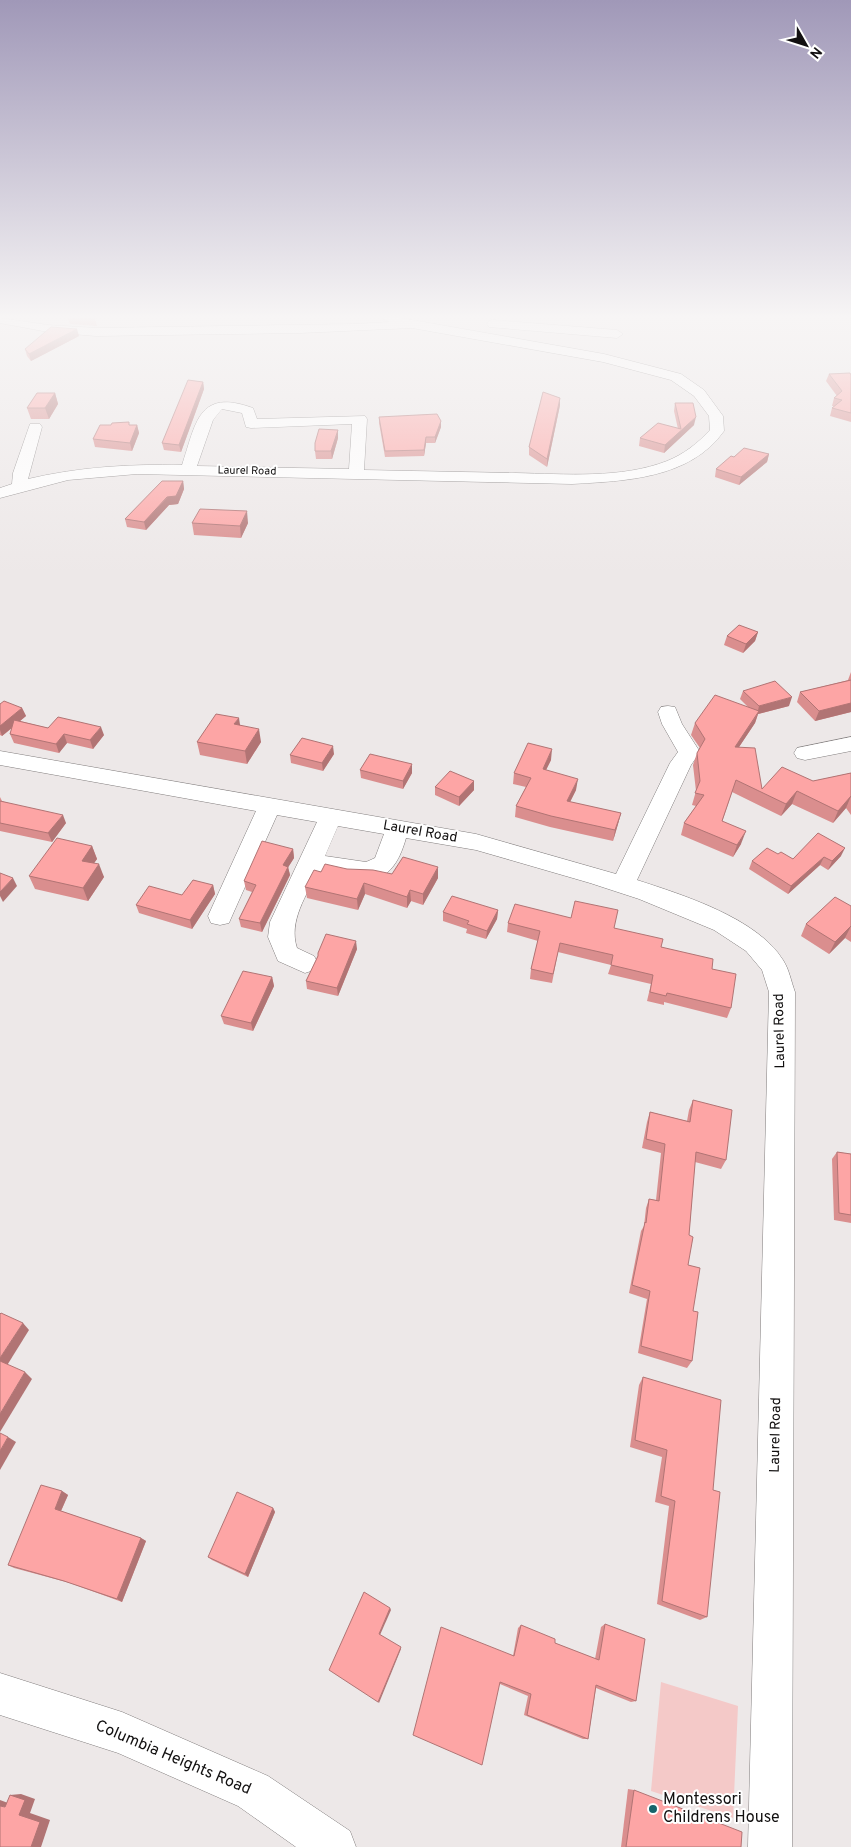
<svg xmlns="http://www.w3.org/2000/svg" width="851" height="1847" font-family="Overpass,sans-serif">
  <rect width="100%" height="100%" fill="#ede8e8"/>
  <polygon fill="#f4c9c8" points="661,1682 738,1706 733,1818 651,1791"/>
  <g fill="none" stroke-linecap="round" stroke-linejoin="round">
    <g stroke="#827e7e" stroke-width="1">
      <g id="minor">
        <path d="M0 318 48 325 96 328 354 324 390 322 382 318H401L604 354 681 374 704 390 723 416 724 431C690 479 625 481 572 484L137 474 68 480 0 498V488L12 484 13 473 30 424H40L42 427 28 479C79 467 130 464 182 465 196 423 198 388 253 408L257 419 365 416 367 419 364 470C415 471 465 472 516 473 565 474 621 479 667 461 684 454 697 444 710 430L709 416 694 396 671 380 603 362 412 328 300 333 96 336 48 332 0 323ZM222 409 242 413 246 427 251 428 352 424 349 469 197 466 213 420Z"/>
        <polygon points="493,320 617,330 623,334 617,338 489,327 487,324 489,321"/>
        <path d="M668 706 675 707 682 724 700 752 691 765 637 880C683 895 757 918 783 960 789 969 791 981 795 992L792 1847H748L769 992 762 970 746 951 714 930 639 899 590 883 476 850 406 838C391 892 363 882 318 871 307 895 288 921 297 948L314 956 318 963 314 970 305 973 278 961 268 937 270 922 317 822 277 815 232 916 229 923 220 925 211 923 208 916 256 811 0 765V751L476 834 616 874 670 763 678 752 662 724 658 712 661 707ZM338 826 384 834 375 858 366 862 325 856Z"/>
        <polygon points="851,737 851,751 805,760 797,758 794,753 797,748"/>
        <polygon points="0,1673 122,1712 268,1776 350,1831 356,1847 296,1847 238,1806 118,1753 0,1715"/>
      </g>
    </g>
    <use href="#minor" fill="#fff" fill-rule="evenodd"/>
  </g>
  <g fill="#da8e8e">
    <polygon points="68,318 95,319 97,326 70,324"/>
    <polygon points="79,336 31,361 27,356 25,349"/>
    <polygon points="829,374 851,375 851,422 830,416 832,408 834,406 832,406 834,398 837,396 826,381"/>
    <polygon points="203,382 204,389 181,452 164,450 162,443"/>
    <polygon points="55,393 58,404 49,419 31,419 27,408"/>
    <polygon points="675,403 694,425 664,453 639,446 640,438 678,429 674,411"/>
    <polygon points="560,405 547,467 529,455 529,447"/>
    <polygon points="379,417 441,421 441,427 435,443 426,443 424,456 385,457 379,423"/>
    <polygon points="130,425 137,425 139,433 132,451 95,447 93,439"/>
    <polygon points="338,430 338,438 332,459 316,459 315,451"/>
    <polygon points="769,454 767,462 739,485 715,477 716,469 734,457"/>
    <polygon points="183,481 184,489 178,504 169,505 146,530 127,527 125,519"/>
    <polygon points="192,523 248,523 241,538 194,535"/>
    <polygon points="758,632 755,641 743,653 724,645 727,636"/>
    <polygon points="851,672 851,712 815,721 797,702 800,692 849,680 848,680"/>
    <polygon points="743,691 789,706 758,714 755,723 739,747 762,789 813,781 851,773 851,815 846,808 833,823 792,804 781,816 732,792 722,822 741,844 733,857 681,835 684,823 696,806 692,805 696,791 693,765 697,753 700,748 691,735 695,723 748,707 740,699"/>
    <polygon points="0,704 22,708 26,716 20,721 48,728 104,735 93,749 67,743 59,753 14,743 10,734 12,728 2,736 0,735"/>
    <polygon points="240,725 261,742 247,764 200,755 197,742"/>
    <polygon points="334,754 323,771 291,763 290,755"/>
    <polygon points="551,760 546,770 576,790 570,802 621,813 618,824 613,841 550,827 515,817 516,806 526,787 513,784 514,773"/>
    <polygon points="360,770 412,773 403,789 361,778"/>
    <polygon points="474,781 474,790 459,806 435,795 435,787"/>
    <polygon points="0,797 2,801 66,823 52,842 0,831"/>
    <polygon points="92,846 97,859 94,863 104,877 88,901 35,889 29,876"/>
    <polygon points="293,849 294,858 288,867 290,875 262,932 241,927 239,919 252,892 246,890 244,881"/>
    <polygon points="778,854 793,859 841,856 828,870 820,865 788,894 749,869 752,861"/>
    <polygon points="321,872 392,874 438,878 423,905 411,901 407,908 365,894 358,910 307,898 305,887"/>
    <polygon points="213,885 215,894 192,929 139,913 136,905 182,895"/>
    <polygon points="851,906 851,942 845,938 829,954 801,936 806,924"/>
    <polygon points="498,910 497,919 486,939 466,933 467,929 443,921 443,912"/>
    <polygon points="571,918 614,928 661,947 712,969 731,1008 727,1018 664,1002 664,1005 647,1001 651,984 608,974 611,965 558,952 552,983 530,979 531,969 538,941 507,932 508,923"/>
    <polygon points="357,949 338,996 307,989 306,981 318,956"/>
    <polygon points="272,977 274,986 253,1031 224,1024 221,1016"/>
    <polygon points="693,1100 726,1160 721,1169 695,1162 689,1235 688,1265 693,1311 692,1361 687,1368 638,1353 647,1299 629,1293 641,1231 644,1226 646,1208 649,1199 656,1200 661,1153 642,1148 647,1122 650,1112 687,1121 689,1110"/>
    <polygon points="837,1152 851,1154 851,1223 834,1220 832,1159"/>
    <polygon points="643,1377 713,1490 707,1617 700,1620 657,1604 669,1506 655,1502 662,1457 630,1447 639,1385"/>
    <polygon points="62,1491 68,1495 61,1511 141,1538 146,1541 122,1602 70,1583 14,1568 8,1565"/>
    <polygon points="273,1508 275,1512 248,1577 212,1560 208,1557"/>
    <polygon points="605,1624 636,1701 631,1702 596,1688 588,1739 583,1739 524,1715 528,1696 500,1684 413,1736 513,1656 518,1628 521,1625 555,1643 595,1659 601,1627"/>
    <polygon points="628,1789 634,1790 741,1847 621,1847"/>
  </g>
  <g fill="#b17474">
    <polygon points="77,329 79,336 31,361 29,354"/>
    <polygon points="203,382 204,389 181,452 179,445"/>
    <polygon points="55,393 58,404 49,419 45,408"/>
    <polygon points="560,398 560,405 547,467 547,459"/>
    <polygon points="696,417 694,425 664,453 665,445"/>
    <polygon points="441,421 441,427 435,443 435,437"/>
    <polygon points="137,425 139,433 132,451 130,443"/>
    <polygon points="338,430 338,438 332,459 331,451"/>
    <polygon points="426,437 426,443 424,456 424,450"/>
    <polygon points="769,454 767,462 739,485 741,477"/>
    <polygon points="183,481 184,489 178,504 169,505 146,530 144,522"/>
    <polygon points="247,511 248,523 241,538 240,526"/>
    <polygon points="758,632 755,641 743,653 746,644"/>
    <polygon points="792,697 789,706 758,714 755,723 731,759 735,747 757,715 759,706"/>
    <polygon points="851,703 851,712 815,721 819,711"/>
    <polygon points="22,708 26,716 2,736 0,730 0,726"/>
    <polygon points="239,718 241,731 234,724"/>
    <polygon points="101,727 104,735 93,749 90,740"/>
    <polygon points="259,729 261,742 247,764 245,751"/>
    <polygon points="64,734 67,743 59,753 56,744"/>
    <polygon points="333,746 334,754 323,771 322,763"/>
    <polygon points="552,749 551,760 541,780 543,769"/>
    <polygon points="412,764 412,773 403,789 403,781"/>
    <polygon points="578,779 576,790 565,812 567,801"/>
    <polygon points="474,781 474,790 459,806 459,797"/>
    <polygon points="797,791 792,804 781,816 786,804"/>
    <polygon points="851,796 846,808 833,823 838,811"/>
    <polygon points="621,813 618,824 613,841 615,830"/>
    <polygon points="63,815 66,823 52,842 48,833"/>
    <polygon points="746,831 741,844 733,857 737,845"/>
    <polygon points="92,846 97,859 87,873 82,861"/>
    <polygon points="845,848 841,856 828,870 832,861"/>
    <polygon points="293,849 294,858 284,874 283,865"/>
    <polygon points="824,857 820,865 788,894 791,886"/>
    <polygon points="99,864 104,877 88,901 83,888"/>
    <polygon points="288,867 290,875 262,932 260,923"/>
    <polygon points="438,867 438,878 423,905 423,894"/>
    <polygon points="13,878 17,886 3,902 0,896 0,892"/>
    <polygon points="364,883 365,894 358,910 357,899"/>
    <polygon points="213,885 215,894 192,929 190,920"/>
    <polygon points="410,890 411,901 407,908 407,897"/>
    <polygon points="498,910 497,919 486,939 487,931"/>
    <polygon points="851,926 845,938 829,954 835,942"/>
    <polygon points="356,941 357,949 338,996 337,988"/>
    <polygon points="272,977 274,986 253,1031 251,1023"/>
    <polygon points="23,1323 29,1330 6,1367 0,1361 0,1358"/>
    <polygon points="25,1372 32,1379 0,1432 0,1414"/>
    <polygon points="8,1437 16,1442 0,1470 0,1451"/>
    <polygon points="62,1491 68,1495 60,1513 55,1509"/>
    <polygon points="273,1508 275,1512 248,1577 245,1574"/>
    <polygon points="141,1538 146,1541 122,1602 117,1599"/>
    <polygon points="390,1608 391,1610 380,1635 379,1634"/>
    <polygon points="401,1647 401,1649 379,1703 378,1702"/>
    <polygon points="21,1794 35,1799 30,1813 50,1820 41,1847 31,1847 19,1815 10,1795"/>
    <polygon points="0,1800 16,1806 5,1807 0,1806"/>
  </g>
  <g fill="#fda5a5" stroke="#b17474">
    <polygon points="73,318 95,318 95,319"/>
    <polygon points="51,327 77,329 29,354 25,349"/>
    <polygon points="850,373 851,375 851,413 832,408 842,400 834,398 842,391 829,374"/>
    <polygon points="188,380 203,382 179,445 162,443"/>
    <polygon points="543,392 560,398 547,459 529,447"/>
    <polygon points="37,393 55,393 45,408 27,408"/>
    <polygon points="675,403 693,403 696,417 665,445 640,438 658,423 681,429"/>
    <polygon points="437,414 441,421 435,437 426,437 424,450 385,451 379,417"/>
    <polygon points="129,422 129,425 137,425 130,443 93,439 100,425 111,425 112,423"/>
    <polygon points="319,429 338,430 331,451 315,451 315,443"/>
    <polygon points="744,448 769,454 741,477 716,469 731,456 734,457"/>
    <polygon points="162,481 183,481 176,496 167,497 144,522 125,519"/>
    <polygon points="200,509 247,511 240,526 192,523"/>
    <polygon points="739,625 758,632 746,644 727,636"/>
    <polygon points="851,680 851,703 819,711 800,692"/>
    <polygon points="775,681 792,697 759,706 743,691"/>
    <polygon points="715,695 759,711 735,747 755,748 762,789 782,767 813,781 851,773 851,796 838,811 797,791 786,804 736,780 722,821 746,831 737,845 684,823 704,795 695,793 700,781 697,753 705,739 695,723"/>
    <polygon points="4,701 22,708 0,726 0,704"/>
    <polygon points="216,714 239,718 234,724 259,729 245,751 197,742"/>
    <polygon points="58,717 101,727 90,740 64,734 56,744 10,734 14,720 48,728"/>
    <polygon points="302,738 333,746 322,763 290,755"/>
    <polygon points="528,743 552,749 543,769 578,779 567,801 621,813 615,830 551,816 516,806 531,778 514,773"/>
    <polygon points="370,754 412,764 403,781 360,770"/>
    <polygon points="450,771 474,781 459,797 435,787"/>
    <polygon points="0,801 63,815 48,833 0,823"/>
    <polygon points="818,833 845,848 832,861 824,857 791,886 752,861 767,848 778,854 781,852 793,859"/>
    <polygon points="57,838 92,846 82,861 99,864 83,888 29,876"/>
    <polygon points="262,841 293,849 283,865 288,867 260,923 239,919 256,885 244,881"/>
    <polygon points="403,857 438,867 423,894 410,890 407,897 364,883 357,899 305,887 314,870 321,872 325,864 347,869 373,870 392,874"/>
    <polygon points="0,873 13,878 0,892"/>
    <polygon points="193,880 213,885 190,920 136,905 149,886 182,895"/>
    <polygon points="452,896 498,910 487,931 467,924 469,921 443,912"/>
    <polygon points="835,897 851,906 851,926 835,942 806,924"/>
    <polygon points="575,901 618,910 614,928 663,939 661,947 713,959 712,969 736,974 731,1008 667,993 666,996 650,992 653,975 611,965 613,955 560,943 553,974 531,969 540,931 508,923 515,904 571,918"/>
    <polygon points="326,934 356,941 337,988 306,981 318,956 318,953"/>
    <polygon points="243,971 272,977 251,1023 221,1016"/>
    <polygon points="693,1100 732,1110 726,1160 696,1152 689,1235 693,1237 688,1265 700,1268 693,1311 698,1312 692,1361 641,1346 650,1291 632,1285 645,1222 646,1223 649,1199 659,1201 665,1144 646,1139 650,1112 690,1122"/>
    <polygon points="837,1152 851,1154 851,1215 839,1213"/>
    <polygon points="1,1313 23,1323 0,1358 0,1314"/>
    <polygon points="0,1361 25,1372 0,1414"/>
    <polygon points="643,1377 721,1400 713,1490 720,1492 707,1617 662,1601 675,1501 661,1496 667,1450 635,1440"/>
    <polygon points="0,1433 8,1437 0,1451"/>
    <polygon points="41,1485 62,1491 55,1509 141,1538 117,1599 64,1581 8,1565"/>
    <polygon points="237,1492 273,1508 245,1574 208,1557"/>
    <polygon points="364,1592 390,1608 379,1634 401,1647 378,1702 329,1670"/>
    <polygon points="605,1624 645,1639 636,1701 596,1685 588,1739 527,1715 531,1694 500,1682 482,1765 413,1735 441,1627 514,1656 521,1625 555,1639 555,1643 599,1660"/>
    <polygon points="634,1790 742,1832 741,1847 626,1847"/>
    <polygon points="10,1795 25,1800 19,1815 40,1822 31,1847 0,1847 0,1806 5,1807"/>
  </g>
  <linearGradient id="sky" x2="0" y2="1"><stop stop-color="#a098b8"/><stop offset="0.55" stop-color="#f7f5f5"/><stop offset="1" stop-color="#f7f5f5" stop-opacity="0"/></linearGradient>
  <rect width="851" height="576" fill="url(#sky)"/>
  <circle fill="#16646b" stroke="#fff" stroke-width="2" cx="653" cy="1809" r="5"/>
  <g text-anchor="middle" dominant-baseline="central" stroke-width="4" stroke-linejoin="round" paint-order="stroke">
    <g font-size="11" fill="#121010" stroke="#fff">
      <text transform="translate(247 471) rotate(1)">Laurel Road</text>
    </g>
    <g font-size="14" fill="#121010" stroke="#fff">
      <text transform="translate(420 832) rotate(10)">Laurel Road</text>
      <text transform="translate(780 1031) rotate(-91)">Laurel Road</text>
      <text transform="translate(776 1435) rotate(-89)">Laurel Road</text>
    </g>
    <g font-size="16" fill="#121010" stroke="#fff">
      <text transform="translate(173 1758) rotate(23)">Columbia Heights Road</text>
    </g>
    <g font-size="16" fill="#121010" stroke="#fff" text-anchor="start">
      <text x="663" y="1800">Montessori<tspan x="663" dy="18">Childrens House</tspan></text>
    </g>
  </g>
  <g transform="translate(806 45) rotate(129)" stroke="#ffffff" stroke-width="4" paint-order="stroke">
  <path d="M0-4L9 19L0 12L-9 19Z" fill="#121010"/>
  <text y="-8" font-size="14" font-weight="bold" text-anchor="middle" fill="#121010">N</text>
  </g>
</svg>
